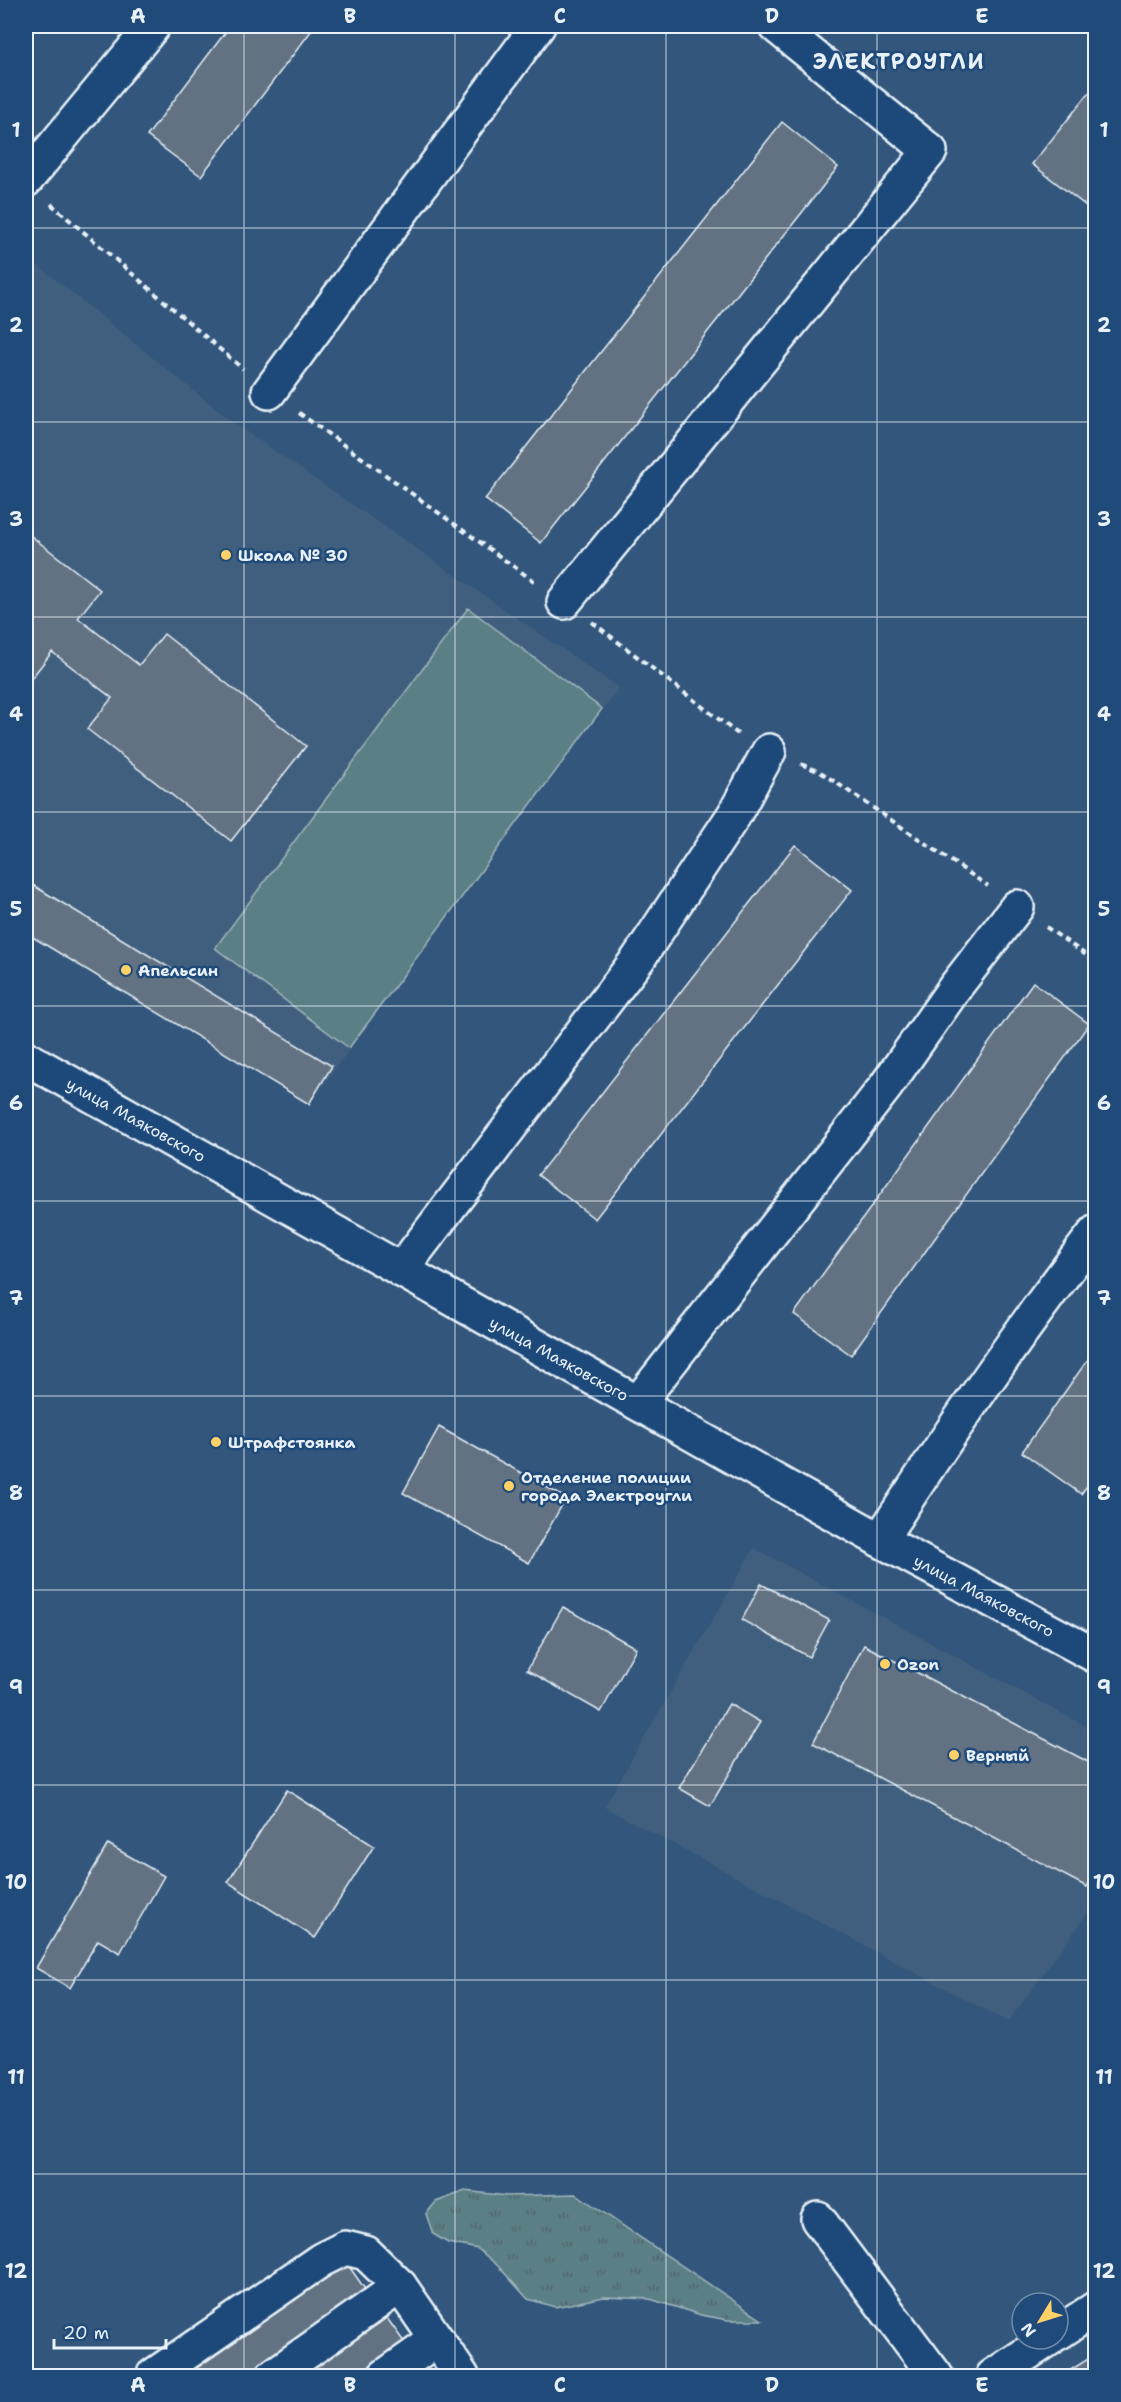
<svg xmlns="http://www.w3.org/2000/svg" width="1121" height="2402" font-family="'Shantell Sans',sans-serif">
  <defs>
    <pattern id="grass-tufts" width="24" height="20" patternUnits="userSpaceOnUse" patternTransform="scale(1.5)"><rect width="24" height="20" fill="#5a7f85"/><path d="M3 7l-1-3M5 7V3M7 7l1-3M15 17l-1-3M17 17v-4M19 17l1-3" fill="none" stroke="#51666a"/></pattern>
  </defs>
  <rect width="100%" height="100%" fill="#33567c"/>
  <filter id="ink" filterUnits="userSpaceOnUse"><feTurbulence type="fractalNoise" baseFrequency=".0167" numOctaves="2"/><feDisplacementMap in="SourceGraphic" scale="12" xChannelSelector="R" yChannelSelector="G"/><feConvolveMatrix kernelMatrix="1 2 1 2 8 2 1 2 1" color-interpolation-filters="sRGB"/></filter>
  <g filter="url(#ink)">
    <g fill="#415e7e">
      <polygon points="26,256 234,423 619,688 309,1104 26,933"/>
      <polygon points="754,1548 1095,1731 1095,1903 1008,2022 604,1807"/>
    </g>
    <polygon fill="url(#grass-tufts)" stroke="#a1b8be" stroke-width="1.5" points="465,2191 507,2196 576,2194 762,2320 728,2320 701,2315 650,2299 604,2297 555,2307 528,2299 498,2266 478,2249 448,2243 433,2234 426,2214 436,2202"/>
    <polygon fill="#5a7f85" stroke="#a1b8be" stroke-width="1.5" points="468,608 602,709 349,1048 215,948"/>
    <g fill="#637282" stroke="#e8f1f8" stroke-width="1.5">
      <polygon points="230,26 315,26 201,176 147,136"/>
      <polygon points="1096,84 1096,203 1090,209 1032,164"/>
      <polygon points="782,122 838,167 541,543 485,499"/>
      <polygon points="26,532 100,590 78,618 139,665 164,634 306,746 231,841 87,729 112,698 52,652 26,685"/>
      <polygon points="795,845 852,890 595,1219 538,1175"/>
      <polygon points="26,881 332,1066 309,1104 26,933"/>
      <polygon points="1033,982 1089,1024 851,1355 794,1314"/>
      <polygon points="1096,1348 1096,1474 1081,1494 1022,1452"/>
      <polygon points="439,1427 566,1498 529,1563 403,1493"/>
      <polygon points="761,1584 829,1620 809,1657 742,1620"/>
      <polygon points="563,1607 636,1648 601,1712 527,1670"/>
      <polygon points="864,1645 1096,1766 1096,1871 1087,1887 813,1743"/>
      <polygon points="729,1704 760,1722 710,1806 679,1788"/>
      <polygon points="287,1790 374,1846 315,1938 228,1882"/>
      <polygon points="108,1844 164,1876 120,1953 98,1940 70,1988 36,1968"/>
      <polygon points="346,2262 369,2295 254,2376 184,2376"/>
      <polygon points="384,2314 407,2346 364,2376 295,2376"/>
      <polygon points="1096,2354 1096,2376 1061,2376"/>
    </g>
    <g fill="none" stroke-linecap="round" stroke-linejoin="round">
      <g stroke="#e8f1f8" stroke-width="38">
        <g id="minor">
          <polyline points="26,180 153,26"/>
          <polyline points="269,392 538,26"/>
          <polyline points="564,602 930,151 776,26"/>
          <polyline points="26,1058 880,1540 1096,1656"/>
          <polyline points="401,1270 638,959 734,815 769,751"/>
          <polyline points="638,1403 886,1086 956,986 1017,907"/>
          <path d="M880 1540C948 1435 1019 1331 1096 1232"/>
          <polyline points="818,2219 936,2376"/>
          <polyline points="1058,2333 1096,2308"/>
          <polyline points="153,2376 321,2260 345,2248 366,2253 400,2286 462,2376"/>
          <polyline points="273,2376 400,2286"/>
          <polyline points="385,2376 436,2340"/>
          <polyline points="993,2376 1049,2339"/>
        </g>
      </g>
      <g stroke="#e8f1f8" stroke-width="4" stroke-dasharray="6 4.5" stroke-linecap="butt">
        <polyline points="51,204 243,369"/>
        <polyline points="299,413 534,581"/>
        <polyline points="592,622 738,734"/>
        <polyline points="801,764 822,773 988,886"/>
        <polyline points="1046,927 1096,962"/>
      </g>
      <use href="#minor" stroke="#1f4a7a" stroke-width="33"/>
    </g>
  </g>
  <path fill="none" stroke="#e8f1f8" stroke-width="1.5" stroke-opacity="0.55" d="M244 26V2376M455 26V2376M666 26V2376M877 26V2376M26 228H1096M26 422H1096M26 617H1096M26 812H1096M26 1006H1096M26 1201H1096M26 1396H1096M26 1590H1096M26 1785H1096M26 1980H1096M26 2174H1096"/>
  <g fill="#ffd166" stroke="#1f4a7a" stroke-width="2">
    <circle cx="226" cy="555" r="6"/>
    <circle cx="126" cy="970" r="6"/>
    <circle cx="216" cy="1442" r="6"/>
    <circle cx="509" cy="1486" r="6"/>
    <circle cx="885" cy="1664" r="6"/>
    <circle cx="954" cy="1755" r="6"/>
  </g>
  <g text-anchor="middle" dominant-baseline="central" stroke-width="5" stroke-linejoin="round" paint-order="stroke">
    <g font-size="16" font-weight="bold" fill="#e8f1f8" stroke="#1f4a7a" text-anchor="start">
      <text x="238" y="555">Школа № 30</text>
      <text x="138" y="970">Апельсин</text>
      <text x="228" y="1442">Штрафстоянка</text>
      <text x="521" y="1477">Отделение полиции<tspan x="521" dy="18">города Электроугли</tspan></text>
      <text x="897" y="1664">Ozon</text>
      <text x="966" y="1755">Верный</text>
    </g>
    <g font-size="16" fill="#e8f1f8" stroke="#1f4a7a">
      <text transform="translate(136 1120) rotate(29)">улица Маяковского</text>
      <text transform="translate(559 1359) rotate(29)">улица Маяковского</text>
      <text transform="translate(984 1596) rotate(28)">улица Маяковского</text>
    </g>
    <g font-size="22" font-weight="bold" letter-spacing="1.5" fill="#e8f1f8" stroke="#1f4a7a">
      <text x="899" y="61">ЭЛЕКТРОУГЛИ</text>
    </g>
  </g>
  <rect width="1121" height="2402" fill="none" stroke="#1f4a7a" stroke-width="66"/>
  <g transform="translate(1040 2321) rotate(232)"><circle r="28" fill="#1f4a7a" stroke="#6f8dac" stroke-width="1.5"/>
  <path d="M0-4.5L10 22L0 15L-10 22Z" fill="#ffd166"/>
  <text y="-9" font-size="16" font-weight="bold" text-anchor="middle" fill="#e8f1f8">N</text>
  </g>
  <path d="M54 2339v9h112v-9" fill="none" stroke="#e8f1f8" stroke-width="3"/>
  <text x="63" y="2339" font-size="18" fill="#e8f1f8" stroke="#1f4a7a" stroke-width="4.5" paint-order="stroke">20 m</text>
  <rect x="33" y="33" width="1055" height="2336" fill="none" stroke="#e8f1f8" stroke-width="2"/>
  <g font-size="20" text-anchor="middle" font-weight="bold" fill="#e8f1f8">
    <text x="138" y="23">A</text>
    <text x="350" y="23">B</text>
    <text x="560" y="23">C</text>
    <text x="772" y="23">D</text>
    <text x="982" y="23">E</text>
    <text x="16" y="137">1</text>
    <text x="1104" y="137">1</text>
    <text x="16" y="332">2</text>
    <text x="1104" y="332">2</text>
    <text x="16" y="526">3</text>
    <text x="1104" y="526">3</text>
    <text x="16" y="721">4</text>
    <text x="1104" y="721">4</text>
    <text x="16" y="916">5</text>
    <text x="1104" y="916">5</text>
    <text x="16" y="1110">6</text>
    <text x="1104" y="1110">6</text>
    <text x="16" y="1305">7</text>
    <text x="1104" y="1305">7</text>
    <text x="16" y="1500">8</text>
    <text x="1104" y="1500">8</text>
    <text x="16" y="1694">9</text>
    <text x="1104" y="1694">9</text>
    <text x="16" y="1889">10</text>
    <text x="1104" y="1889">10</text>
    <text x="16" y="2084">11</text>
    <text x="1104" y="2084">11</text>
    <text x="16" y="2278">12</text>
    <text x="1104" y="2278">12</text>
    <text x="138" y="2392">A</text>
    <text x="350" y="2392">B</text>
    <text x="560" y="2392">C</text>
    <text x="772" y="2392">D</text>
    <text x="982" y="2392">E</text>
  </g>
</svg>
